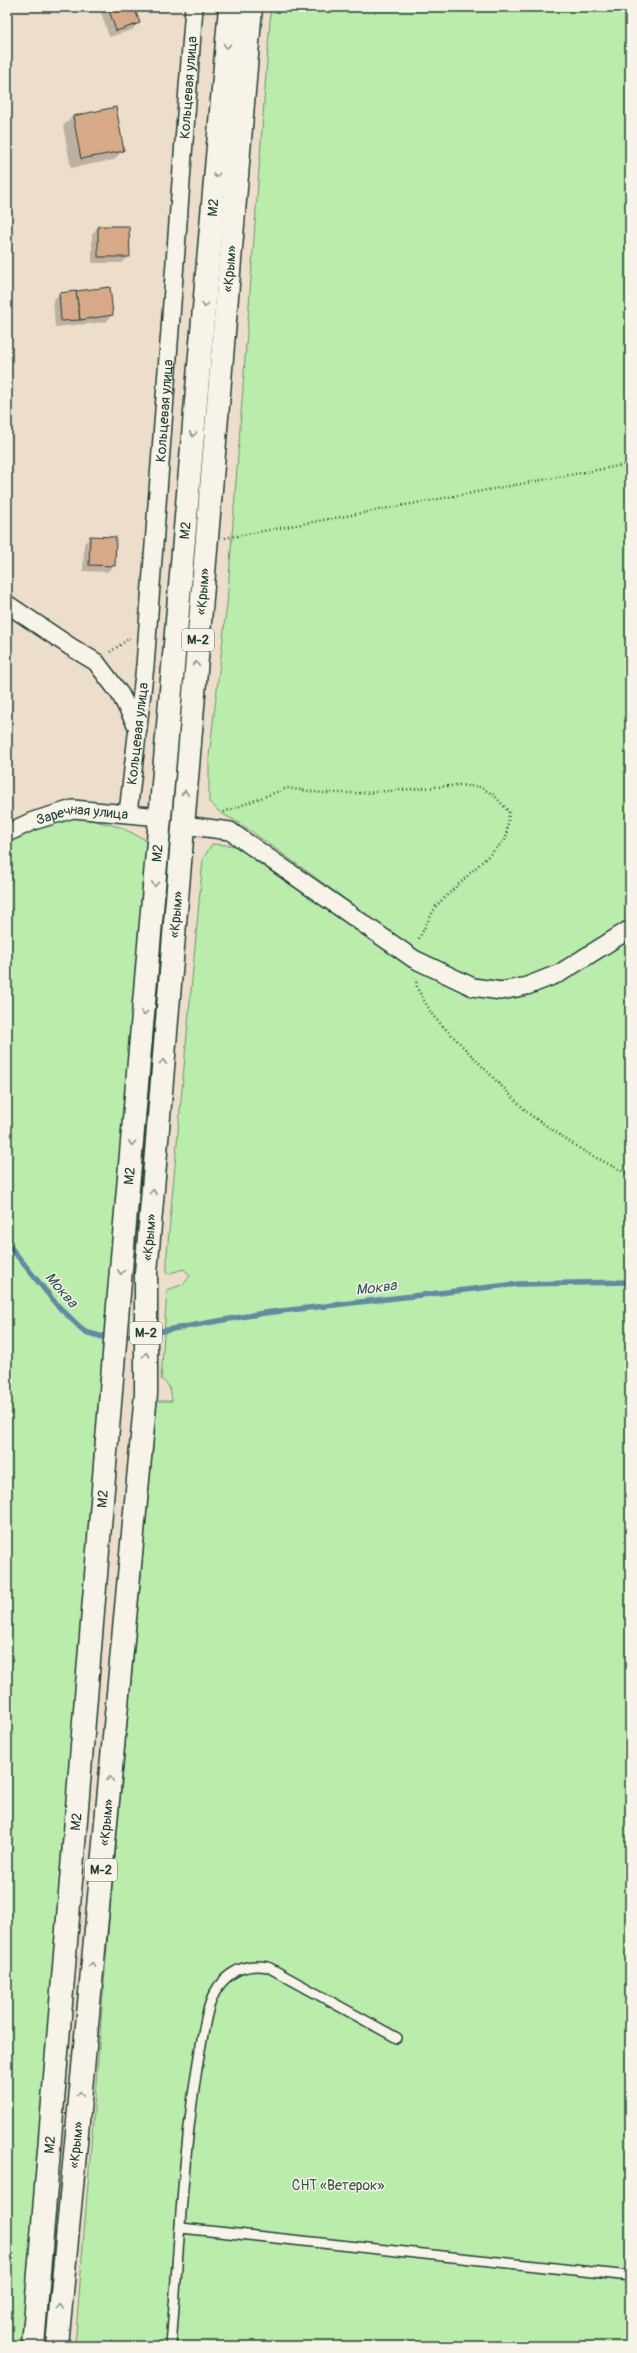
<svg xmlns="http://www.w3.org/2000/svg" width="637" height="2353" font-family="Pangolin,sans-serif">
  <rect width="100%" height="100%" fill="#edddcb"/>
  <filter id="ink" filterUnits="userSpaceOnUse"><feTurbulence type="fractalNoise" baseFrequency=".025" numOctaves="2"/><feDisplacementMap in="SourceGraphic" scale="8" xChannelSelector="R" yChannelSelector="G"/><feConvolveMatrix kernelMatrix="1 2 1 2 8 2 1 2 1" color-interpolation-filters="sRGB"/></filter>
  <g filter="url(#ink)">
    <g fill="#baecac" stroke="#6c9470">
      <polygon points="271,7 630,7 630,921 557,967 528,979 510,982 477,979 413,948 244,826 221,813 209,802 209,757 227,604"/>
      <polygon points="73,816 120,827 144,839 156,858 36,2346 7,2346 7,835"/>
      <path d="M212 844 238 846 310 897 411 963 498 998 630 935V2346H75L109 1921 157 1401H172C171 1391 170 1385 161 1379L167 1290 184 1284 190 1276 184 1269 167 1274V1253L203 859Z"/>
    </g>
    <g fill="#0003">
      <polygon points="103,7 133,7 138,23 132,30 109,37 100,9"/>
      <polygon points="73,116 123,150 114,160 71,168 63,126"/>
      <polygon points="98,227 128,227 129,256 122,263 92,263 92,234"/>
      <polygon points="109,288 112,315 106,322 55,327 53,300 60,294"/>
      <polygon points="90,537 114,565 107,572 83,571 84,544"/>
    </g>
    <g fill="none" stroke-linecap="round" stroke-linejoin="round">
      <g stroke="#608ca1" stroke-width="5.5">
        <polyline points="7,1243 57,1305 85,1332 107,1338"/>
        <polyline points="150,1333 264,1313 518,1284 630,1282"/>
        <polyline points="127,1336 141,1334"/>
      </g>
    </g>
    <g fill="#d7a988" stroke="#1f3d34">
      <polygon points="108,7 134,7 140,23 116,31"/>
      <polygon points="116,107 124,151 81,159 73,116"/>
      <polygon points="98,226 129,226 130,257 98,257"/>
      <polygon points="110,287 113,315 80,320 76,291"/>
      <polygon points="76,291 80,320 61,321 59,293"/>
      <polygon points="90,536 116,537 115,566 89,565"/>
    </g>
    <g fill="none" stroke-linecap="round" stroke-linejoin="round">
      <g stroke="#1f3d34" stroke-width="12">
        <g id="lane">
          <polyline points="181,2228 630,2276"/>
          <path d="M171 2346C179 2248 183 2148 200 2050 205 2028 206 2000 222 1982 235 1968 251 1964 268 1967L397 2038"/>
        </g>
      </g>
      <g stroke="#1f3d34" stroke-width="20">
        <g id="street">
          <polyline points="7,604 71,647 96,662 120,694 138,728"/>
          <path id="s1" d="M128 813 145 666 194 7"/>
          <polyline points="184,825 230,831 414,959 473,987 501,991 527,986 560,973 630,929"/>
          <path id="s2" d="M7 833 33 821 73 809 160 817"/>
        </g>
      </g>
      <g stroke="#1f3d34" stroke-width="25">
        <g id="highway">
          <path id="s3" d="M33 2346 120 1281 230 7"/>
          <path id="s4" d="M57 2346 146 1394V1273L251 7"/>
        </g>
      </g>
      <g stroke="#1f3d34" stroke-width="2.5" stroke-dasharray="1 3" stroke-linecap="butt">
        <polyline points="225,538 630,464"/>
        <polyline points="110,652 130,638"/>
        <polyline points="224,812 287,788 322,793 364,793 460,785 480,787 494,795 509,812 506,839 436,906 418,940"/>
        <polyline points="416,978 417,988 433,1016 529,1114 585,1152 630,1175"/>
      </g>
      <use href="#lane" stroke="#f7f3e8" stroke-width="9"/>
      <use href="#street" stroke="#f7f3e8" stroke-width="17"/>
      <use href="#highway" stroke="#f7f3e8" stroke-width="22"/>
    </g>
    <defs><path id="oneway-chevron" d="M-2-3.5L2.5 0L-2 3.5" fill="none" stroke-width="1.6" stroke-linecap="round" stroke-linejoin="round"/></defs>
    <g stroke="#8b988e">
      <use href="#oneway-chevron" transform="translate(227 46) rotate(95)"/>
      <use href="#oneway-chevron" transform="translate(216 175) rotate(95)"/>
      <use href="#oneway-chevron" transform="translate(205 305) rotate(95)"/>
      <use href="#oneway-chevron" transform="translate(193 434) rotate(95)"/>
      <use href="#oneway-chevron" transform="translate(196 664) rotate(-85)"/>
      <use href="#oneway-chevron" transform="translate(185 793) rotate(-85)"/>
      <use href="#oneway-chevron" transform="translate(155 884) rotate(95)"/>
      <use href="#oneway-chevron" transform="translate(144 1013) rotate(95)"/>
      <use href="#oneway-chevron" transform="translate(163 1062) rotate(-85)"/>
      <use href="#oneway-chevron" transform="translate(132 1143) rotate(95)"/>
      <use href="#oneway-chevron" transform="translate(153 1192) rotate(-85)"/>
      <use href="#oneway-chevron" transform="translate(121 1272) rotate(95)"/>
      <use href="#oneway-chevron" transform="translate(146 1355) rotate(-90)"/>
      <use href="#oneway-chevron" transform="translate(110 1779) rotate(-85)"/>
      <use href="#oneway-chevron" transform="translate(92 1965) rotate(-85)"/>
      <use href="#oneway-chevron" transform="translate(80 2094) rotate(-85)"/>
      <use href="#oneway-chevron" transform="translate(60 2307) rotate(-85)"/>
    </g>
  </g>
  <g text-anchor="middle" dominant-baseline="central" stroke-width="3" stroke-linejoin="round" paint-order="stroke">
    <g fill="#f7f3e8" stroke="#60746a" stroke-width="1">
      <rect x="182" y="629" width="32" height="22" rx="3"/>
      <rect x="130" y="1322" width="32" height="22" rx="3"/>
      <rect x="85" y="1859" width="32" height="22" rx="3"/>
    </g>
    <g font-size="13" font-weight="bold" fill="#1f3d34">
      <text x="198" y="640">М-2</text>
      <text x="146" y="1333">М-2</text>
      <text x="101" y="1870">М-2</text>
    </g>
    <g font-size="14" fill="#1f3d34" stroke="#f7f3e8">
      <text stroke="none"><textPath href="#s1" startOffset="728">Кольцевая улица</textPath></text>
      <text stroke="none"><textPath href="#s3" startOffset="2146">М2</textPath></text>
      <text stroke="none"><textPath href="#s4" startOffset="2085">«Крым»</textPath></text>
      <text stroke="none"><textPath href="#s1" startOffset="404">Кольцевая улица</textPath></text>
      <text stroke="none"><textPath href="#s3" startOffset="1822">М2</textPath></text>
      <text stroke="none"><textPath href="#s4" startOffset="1761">«Крым»</textPath></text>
      <text stroke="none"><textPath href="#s1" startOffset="80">Кольцевая улица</textPath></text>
      <text stroke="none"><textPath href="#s2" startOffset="79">Заречная улица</textPath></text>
      <text stroke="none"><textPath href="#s3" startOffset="1498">М2</textPath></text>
      <text stroke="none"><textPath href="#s4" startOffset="1437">«Крым»</textPath></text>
      <text stroke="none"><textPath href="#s3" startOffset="1174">М2</textPath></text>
      <text stroke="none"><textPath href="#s4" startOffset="1113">«Крым»</textPath></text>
      <text stroke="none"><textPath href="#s3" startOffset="850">М2</textPath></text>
      <text stroke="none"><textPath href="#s3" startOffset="526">М2</textPath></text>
      <text stroke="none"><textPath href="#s4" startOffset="526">«Крым»</textPath></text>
      <text stroke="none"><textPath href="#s3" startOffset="202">М2</textPath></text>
      <text stroke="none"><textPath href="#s4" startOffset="202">«Крым»</textPath></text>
    </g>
    <g font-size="14" fill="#365746" stroke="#f7f3e8">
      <text x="338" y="2185">СНТ «Ветерок»</text>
    </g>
    <g font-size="15" font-style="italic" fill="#355758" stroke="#f7f3e8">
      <text transform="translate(376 1288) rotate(-7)">Моква</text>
      <text transform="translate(61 1290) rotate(49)">Моква</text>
    </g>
  </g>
  <rect width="637" height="2353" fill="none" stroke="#f7f3e8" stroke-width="24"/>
  <rect x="12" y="12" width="613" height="2329" fill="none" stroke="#1f3d34" stroke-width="1.5" filter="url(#ink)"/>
</svg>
